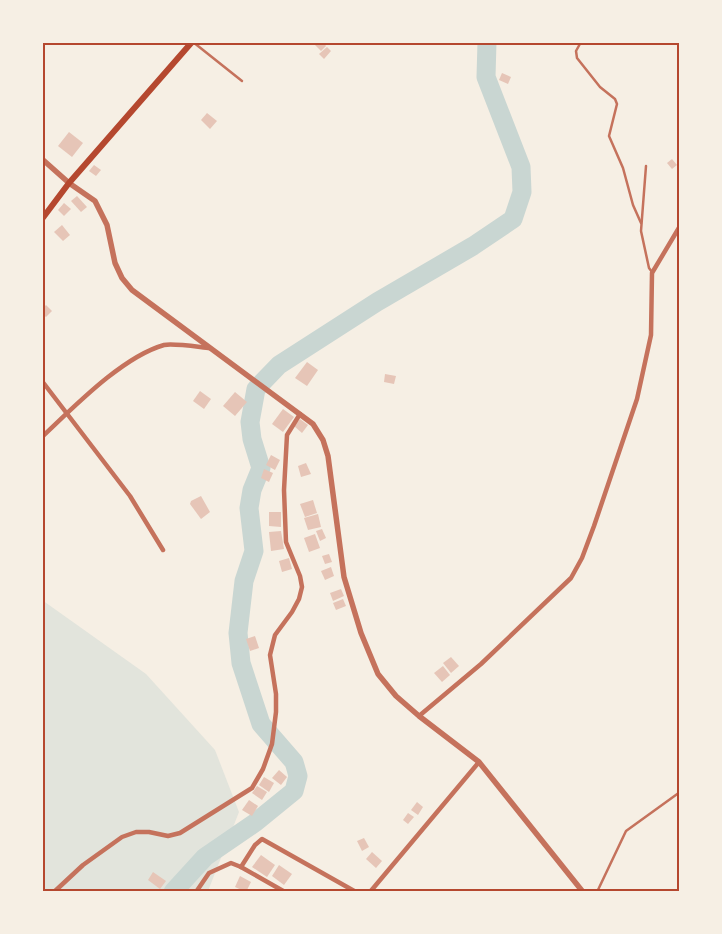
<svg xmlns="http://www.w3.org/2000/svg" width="722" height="934" font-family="'Fira Sans Condensed',sans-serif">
  <rect width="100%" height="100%" fill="#f6efe4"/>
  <polygon fill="#e2e4dc" points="42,600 146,674 215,750 239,812 208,891 43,891"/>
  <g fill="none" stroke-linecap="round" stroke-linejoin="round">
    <polyline stroke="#c9d6d2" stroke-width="19" points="173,892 205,857 256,822 294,791 298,776 294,762 261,724 241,663 238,633 244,581 254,551 249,508 252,490 261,468 252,439 250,422 256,389 279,365 377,302 473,246 513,219 522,192 521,167 486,77 487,42"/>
  </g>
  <g fill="#e6c5b7">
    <polygon points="312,42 323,42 326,46 321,51"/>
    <polygon points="327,47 331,51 324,59 319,54"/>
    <polygon points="502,73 511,77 508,84 499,80"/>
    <polygon points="207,113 217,121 210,129 201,120"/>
    <polygon points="69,132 83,143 72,157 58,146"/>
    <polygon points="672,159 677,165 672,169 667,163"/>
    <polygon points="94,165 101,170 96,176 89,171"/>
    <polygon points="77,196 87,207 81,212 71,201"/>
    <polygon points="64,203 71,209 64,216 58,210"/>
    <polygon points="62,225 70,235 63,241 54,232"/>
    <polygon points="46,305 52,311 46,317 42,314 42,309"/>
    <polygon points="307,362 318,370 307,386 295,378"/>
    <polygon points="385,374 396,376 394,384 384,382"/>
    <polygon points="200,391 211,399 204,409 193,401"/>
    <polygon points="235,392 247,402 235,416 223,406"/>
    <polygon points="283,409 294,417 283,432 272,424"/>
    <polygon points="300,419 308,425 302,433 294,426"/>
    <polygon points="271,455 280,460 275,470 266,465"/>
    <polygon points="306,463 311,474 301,477 298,466"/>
    <polygon points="264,469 273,473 269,482 261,478"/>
    <polygon points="201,496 210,512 201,519 190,504 191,501"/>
    <polygon points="313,500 317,513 305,517 300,504"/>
    <polygon points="269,512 281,512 281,527 269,526"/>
    <polygon points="318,514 321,527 308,530 304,518"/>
    <polygon points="322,529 326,538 320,541 316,531"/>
    <polygon points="281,531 284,549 271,551 269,532"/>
    <polygon points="315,534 320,548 309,552 304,538"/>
    <polygon points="329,554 332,562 325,564 322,556"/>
    <polygon points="289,558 292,569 282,572 279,561"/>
    <polygon points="331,567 334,576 325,580 321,571"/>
    <polygon points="341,589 344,596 333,601 330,593"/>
    <polygon points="343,599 346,606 336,610 333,603"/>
    <polygon points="255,636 259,648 250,651 246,639"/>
    <polygon points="451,657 459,666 451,673 443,663"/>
    <polygon points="443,666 450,675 442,682 434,673"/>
    <polygon points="279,770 287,777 281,785 272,778"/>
    <polygon points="264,777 274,783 269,792 259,785"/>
    <polygon points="257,786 267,792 262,800 252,793"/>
    <polygon points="249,800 258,806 252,816 242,810"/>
    <polygon points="417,802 423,807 418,815 411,810"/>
    <polygon points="408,813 414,817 408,824 403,820"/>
    <polygon points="364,838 369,847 362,851 357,841"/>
    <polygon points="372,852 382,861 376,868 366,859"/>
    <polygon points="261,855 275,865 267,877 252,867"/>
    <polygon points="279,865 292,874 284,885 272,876"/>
    <polygon points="153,872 166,881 160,889 148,880"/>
    <polygon points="240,876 251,882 246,892 235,887"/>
  </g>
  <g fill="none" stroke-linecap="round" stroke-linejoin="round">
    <g stroke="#c5725c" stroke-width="2.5">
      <polyline points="193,42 242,81"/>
      <polyline points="581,42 576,51 577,58 600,87 615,99 617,104 609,136 623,168 633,205 641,223"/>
      <polyline points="646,166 641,231 649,268 652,272"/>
      <polyline points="597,892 626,831 680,792"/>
    </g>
    <g stroke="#c5725c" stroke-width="4.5">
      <polyline points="42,381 130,496 163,550"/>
      <path d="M42 437C74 407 122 357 164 345 173 343 199 347 210 348"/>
      <polyline points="419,716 481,664 571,578 582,558 594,526 637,399 651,335 652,273 680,226"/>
      <polyline points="241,867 255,845 262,839 356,892"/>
      <polyline points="54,892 83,865 122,837 136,832 149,832 168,836 180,833 252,788 263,769 272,744 276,712 276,694 270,655 275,635 292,612 299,599 302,587 300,576 286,542 284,490 287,435 300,414"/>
      <polyline points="196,892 209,873 231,863 241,867 285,892"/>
      <polyline points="370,892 479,762"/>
    </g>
    <polyline stroke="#c5725c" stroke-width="5.5" points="42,159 69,183 95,201 107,225 115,263 122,278 132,290 313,424 323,440 328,456 344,577 361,633 378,674 396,696 419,716 479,762 583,892"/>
    <polyline stroke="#b5482f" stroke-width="6" points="42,219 69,183 192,42"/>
  </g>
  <rect width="722" height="934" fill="none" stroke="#f6efe4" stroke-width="88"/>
  <rect x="44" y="44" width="634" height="846" fill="none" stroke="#b5482f" stroke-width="2"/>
</svg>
